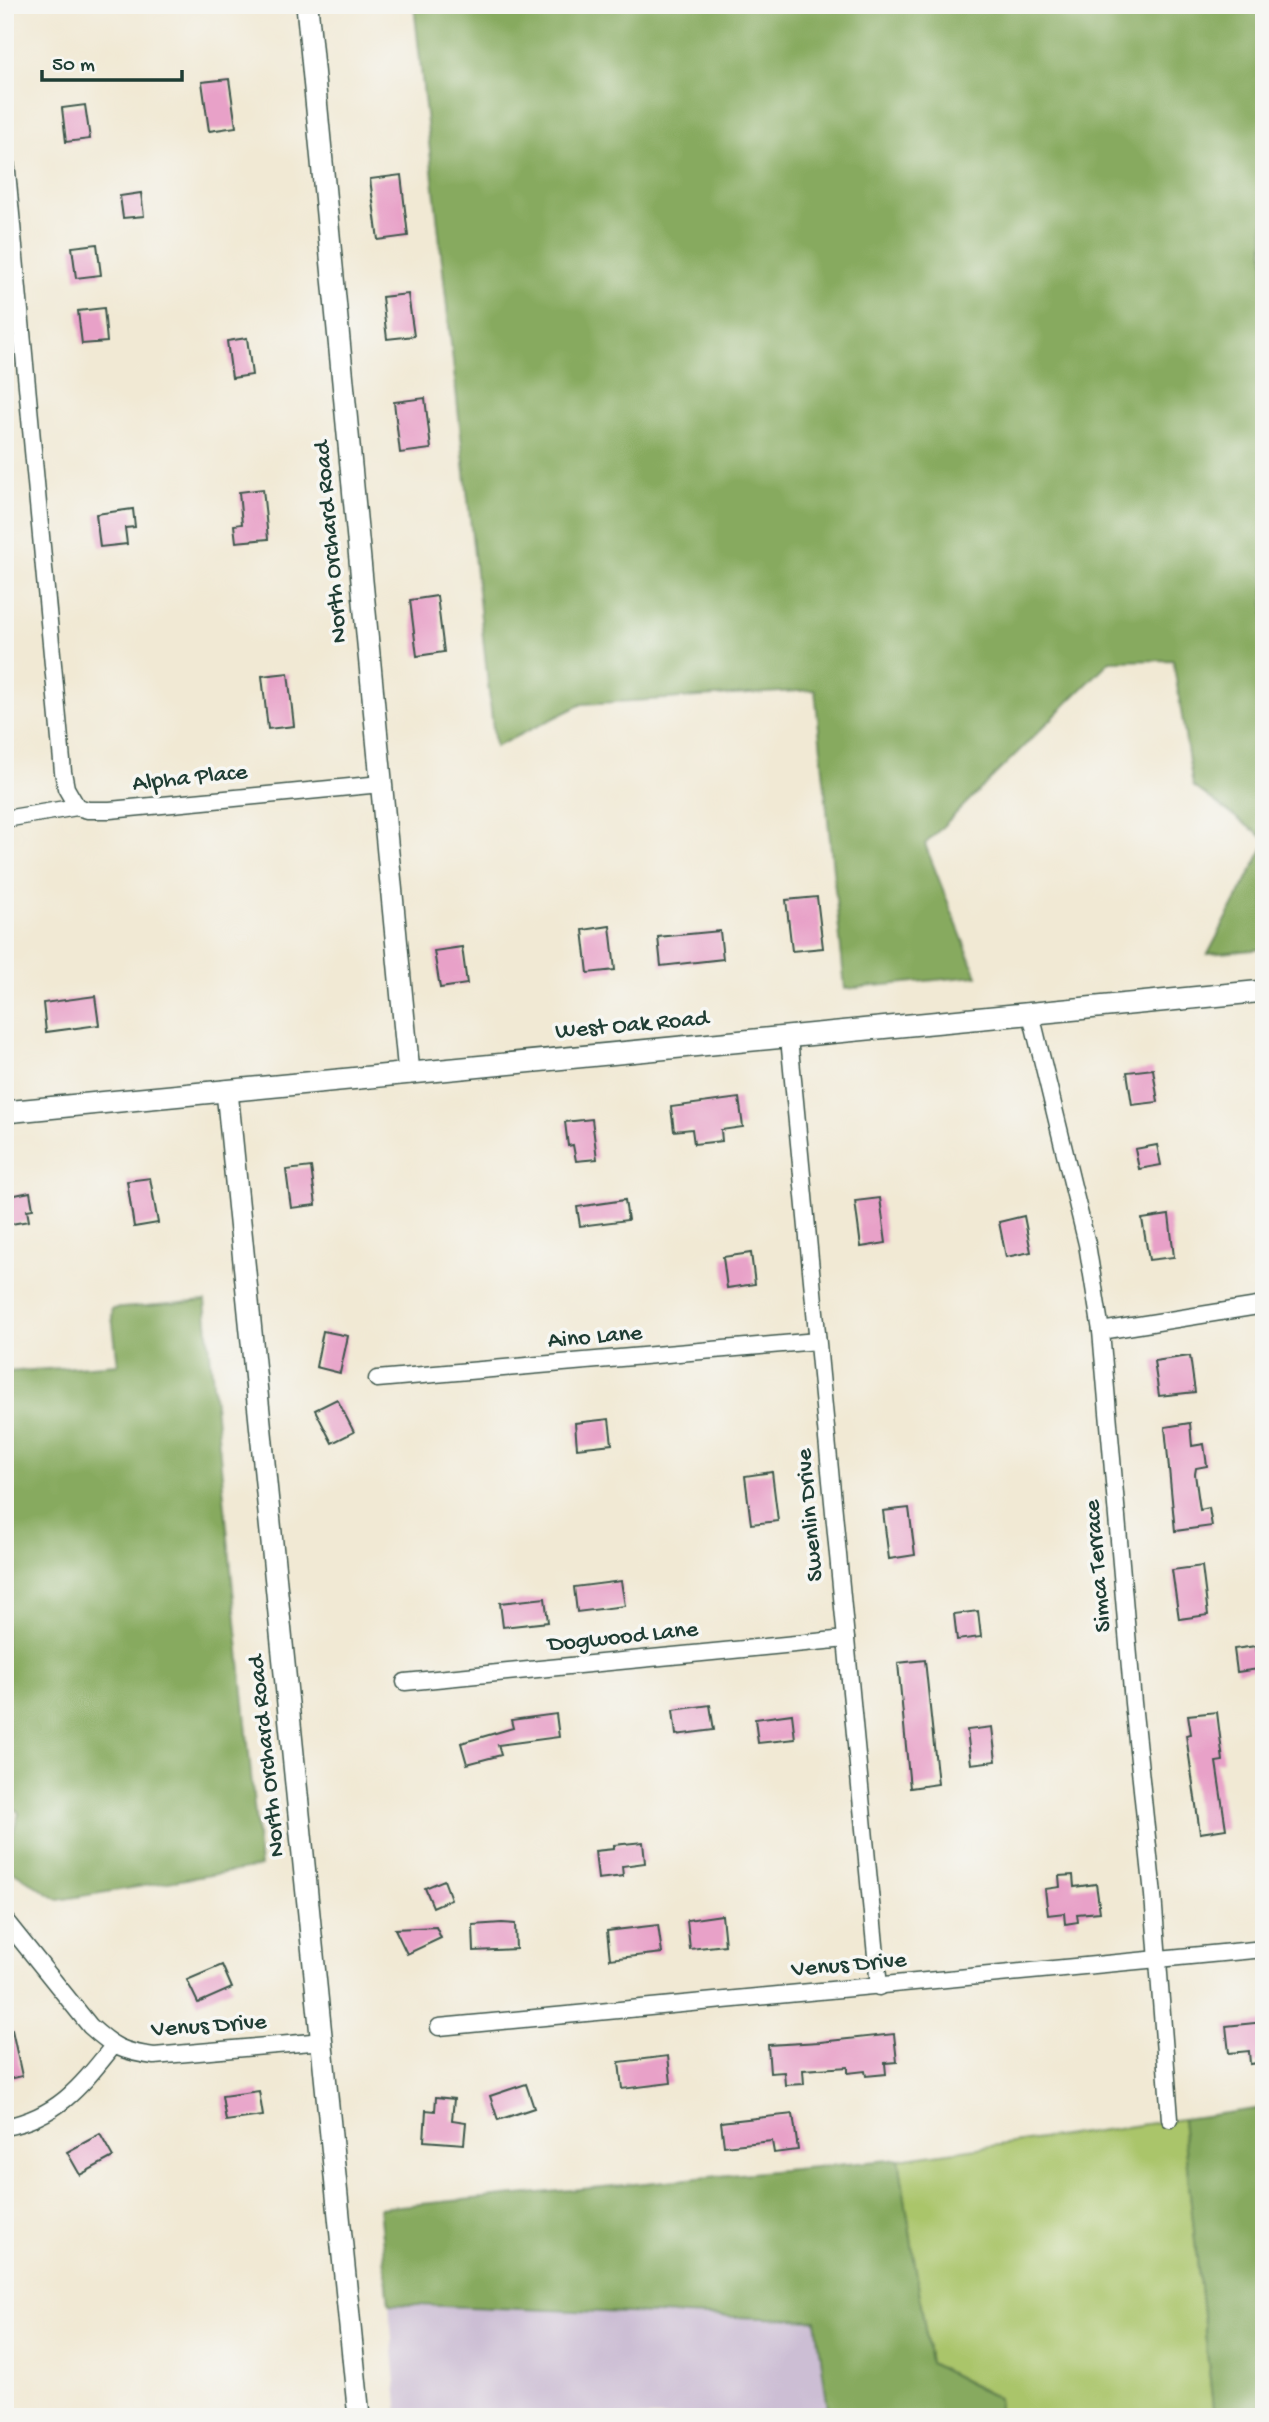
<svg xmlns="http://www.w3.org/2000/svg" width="1269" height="2422" font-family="'Gochi Hand',sans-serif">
  <rect width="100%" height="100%" fill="#f6f6f2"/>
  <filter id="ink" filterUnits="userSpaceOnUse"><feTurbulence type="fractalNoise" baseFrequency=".0143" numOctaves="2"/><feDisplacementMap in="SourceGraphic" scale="14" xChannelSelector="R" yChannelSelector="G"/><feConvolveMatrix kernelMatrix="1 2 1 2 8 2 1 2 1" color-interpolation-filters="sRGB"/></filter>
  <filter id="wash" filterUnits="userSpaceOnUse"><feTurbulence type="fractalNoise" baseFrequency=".00686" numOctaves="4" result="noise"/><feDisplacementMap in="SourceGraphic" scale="28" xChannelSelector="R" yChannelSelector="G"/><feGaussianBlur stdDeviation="1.57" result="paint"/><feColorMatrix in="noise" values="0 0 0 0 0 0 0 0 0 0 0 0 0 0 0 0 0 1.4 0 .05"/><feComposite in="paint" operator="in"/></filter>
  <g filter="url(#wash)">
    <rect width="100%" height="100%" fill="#f1e9d4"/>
    <polygon fill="#ccbed4" points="389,2304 817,2320 829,2417 399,2417"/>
    <polygon fill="#aac56b" stroke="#648150" stroke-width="2" points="1182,2119 1214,2417 1000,2417 998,2398 930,2363 899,2159"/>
    <g fill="#87aa5f" stroke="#53744a" stroke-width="2">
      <polygon points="414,5 1264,5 1264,838 1193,786 1173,660 1110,661 925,844 977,976 845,989 815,690 582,704 495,747"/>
      <polygon points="1264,847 1264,949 1208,954"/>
      <polygon points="205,1301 260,1867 58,1900 5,1866 5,1858 19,1813 5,1799 5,1372 118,1364 111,1309"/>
      <polygon points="1264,2108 1264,2417 1214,2417 1182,2119"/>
      <polygon points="899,2159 930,2363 998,2399 1000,2417 829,2417 816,2320 389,2304 379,2208"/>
    </g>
    <g id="blocks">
      <g fill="#e8a1c8">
        <polygon points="229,79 236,127 209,131 202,82"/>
        <polygon points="85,105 90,139 66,142 62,108"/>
        <polygon points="401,175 408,236 378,240 370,179"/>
        <polygon points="141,193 144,216 123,218 120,196"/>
        <polygon points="97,244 101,275 76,278 72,247"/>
        <polygon points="408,294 414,336 387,339 382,297"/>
        <polygon points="104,308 107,342 82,344 78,311"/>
        <polygon points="247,338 252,375 232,378 227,341"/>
        <polygon points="425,398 431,449 400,453 394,402"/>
        <polygon points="263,489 268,539 236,542 234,525 242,524 239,492"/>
        <polygon points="133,509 135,527 125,528 127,544 100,547 96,514"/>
        <polygon points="437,596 444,652 417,656 410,600"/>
        <polygon points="288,673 294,726 268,729 262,676"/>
        <polygon points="817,897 823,948 792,951 786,900"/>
        <polygon points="610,926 615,970 588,973 583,930"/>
        <polygon points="720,931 723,959 661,966 658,937"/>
        <polygon points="462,947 467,984 440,988 434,951"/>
        <polygon points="95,996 99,1025 46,1032 43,1003"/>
        <polygon points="1153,1069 1158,1102 1132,1105 1127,1072"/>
        <polygon points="739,1098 743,1127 721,1130 722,1141 694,1144 692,1129 674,1131 671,1107"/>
        <polygon points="592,1119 597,1159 576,1161 573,1145 568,1146 565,1122"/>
        <polygon points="1157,1145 1161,1165 1139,1169 1135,1149"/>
        <polygon points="311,1167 316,1205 291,1208 286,1170"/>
        <polygon points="150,1178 158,1223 134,1227 127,1181"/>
        <polygon points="30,1192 33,1209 27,1210 29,1221 5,1225 5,1197"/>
        <polygon points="880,1198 886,1243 861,1247 855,1201"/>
        <polygon points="625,1200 628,1220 580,1226 577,1207"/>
        <polygon points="1169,1215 1174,1257 1149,1260 1142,1219"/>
        <polygon points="1024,1216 1031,1252 1006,1257 999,1222"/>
        <polygon points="751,1253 755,1284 727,1288 723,1257"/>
        <polygon points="323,1331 348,1336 340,1373 316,1367"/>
        <polygon points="1190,1356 1195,1392 1159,1396 1154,1361"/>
        <polygon points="337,1399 354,1432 332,1443 315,1410"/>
        <polygon points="609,1419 612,1444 577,1448 575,1423"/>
        <polygon points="1190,1423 1192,1446 1204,1444 1207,1466 1196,1468 1195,1474 1200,1510 1209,1508 1212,1526 1175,1531 1165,1427"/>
        <polygon points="772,1472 778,1521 751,1524 745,1476"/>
        <polygon points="909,1508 915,1555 889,1559 883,1511"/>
        <polygon points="1202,1566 1208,1615 1179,1619 1172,1570"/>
        <polygon points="621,1581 625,1606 577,1612 574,1587"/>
        <polygon points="545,1598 548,1622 503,1627 500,1603"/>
        <polygon points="978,1611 981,1637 957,1640 954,1614"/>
        <polygon points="1256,1646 1259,1669 1237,1672 1234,1649"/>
        <polygon points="925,1660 938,1784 910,1788 898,1663"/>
        <polygon points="710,1705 714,1730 676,1735 673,1710"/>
        <polygon points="1217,1712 1223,1761 1216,1762 1226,1829 1200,1833 1186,1735 1191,1734 1188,1715"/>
        <polygon points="556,1714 559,1737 498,1745 501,1755 467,1764 461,1743 513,1728 511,1720"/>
        <polygon points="792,1714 795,1739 758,1743 755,1719"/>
        <polygon points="992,1727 996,1761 971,1764 967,1730"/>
        <polygon points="643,1842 645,1863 622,1866 623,1876 598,1879 595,1851 614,1849 614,1845"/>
        <polygon points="1073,1875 1074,1887 1096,1884 1100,1912 1077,1914 1078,1922 1065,1924 1064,1913 1048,1915 1045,1889 1060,1887 1059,1876"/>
        <polygon points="444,1880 451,1899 433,1907 425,1888"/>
        <polygon points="722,1915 725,1945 690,1949 687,1920"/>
        <polygon points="502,1923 515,1924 516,1949 474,1951 473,1925"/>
        <polygon points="658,1925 662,1953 610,1959 607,1931"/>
        <polygon points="436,1927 441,1938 407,1954 395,1929"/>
        <polygon points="222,1965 232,1988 198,2003 187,1980"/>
        <polygon points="1264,2022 1264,2062 1250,2064 1249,2051 1229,2053 1226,2026"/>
        <polygon points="12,2030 22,2076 5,2080 5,2031"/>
        <polygon points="894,2034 897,2062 885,2063 886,2074 866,2076 865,2071 848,2073 848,2067 803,2070 804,2084 785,2085 784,2072 770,2073 768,2045 820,2042"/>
        <polygon points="668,2056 671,2083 622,2089 619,2062"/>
        <polygon points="526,2084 534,2108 498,2120 490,2096"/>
        <polygon points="259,2091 263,2116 226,2121 222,2096"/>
        <polygon points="436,2097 454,2099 452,2120 466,2122 464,2144 424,2141 426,2110 435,2111"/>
        <polygon points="793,2114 798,2150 774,2153 772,2141 724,2146 721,2122"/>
        <polygon points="100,2134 113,2157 80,2175 67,2152"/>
      </g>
    </g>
  </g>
  <g filter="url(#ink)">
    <use href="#blocks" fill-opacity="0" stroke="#3e574c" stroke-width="2"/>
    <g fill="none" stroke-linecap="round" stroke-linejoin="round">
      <g stroke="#3e574c" stroke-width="19">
        <g id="street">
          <polyline points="5,150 63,772 66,788 77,807"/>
          <polyline points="5,819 77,807 88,810 110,810 381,784"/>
          <polyline points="1031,1014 1087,1244 1101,1331 1133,1703 1153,1895 1170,2119"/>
          <polyline points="789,1038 879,1987"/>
          <polyline points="1101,1331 1264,1305"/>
          <polyline points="377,1379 817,1341"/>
          <polyline points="405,1682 846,1639"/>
          <path d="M5 1920 90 2026C113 2047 123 2052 154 2056L323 2041"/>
          <polyline points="439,2027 1264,1949"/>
          <path d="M5 2127C59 2116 81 2086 114 2045"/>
        </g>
      </g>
      <g stroke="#3e574c" stroke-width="24">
        <g id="secondary">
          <polyline points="307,5 409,1073"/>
          <polyline points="227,1091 359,2417"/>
          <polyline points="5,1112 1264,991"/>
        </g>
      </g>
      <use href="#street" stroke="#fff" stroke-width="16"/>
      <use href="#secondary" stroke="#fff" stroke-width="21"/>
    </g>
  </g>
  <g text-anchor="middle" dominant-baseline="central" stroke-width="7" stroke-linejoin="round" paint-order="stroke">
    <g font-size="24" fill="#1f3d34" stroke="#f6f6f2">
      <text transform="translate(332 542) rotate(-95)">North Orchard Road</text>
      <text transform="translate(190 779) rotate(-6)">Alpha Place</text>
      <text transform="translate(632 1026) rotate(-5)">West Oak Road</text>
      <text transform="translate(595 1338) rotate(-5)">Aino Lane</text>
      <text transform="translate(811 1515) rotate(-95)">Swenlin Drive</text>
      <text transform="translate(1099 1566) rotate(-95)">Simca Terrace</text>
      <text transform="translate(623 1638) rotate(-6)">Dogwood Lane</text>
      <text transform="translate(268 1756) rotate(-96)">North Orchard Road</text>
      <text transform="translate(849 1966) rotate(-5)">Venus Drive</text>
      <text transform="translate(209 2027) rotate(-4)">Venus Drive</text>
    </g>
  </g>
  <rect width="1269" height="2422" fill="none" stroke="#f6f6f2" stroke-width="28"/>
  <path d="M42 70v10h140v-10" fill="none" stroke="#1f3d34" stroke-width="3.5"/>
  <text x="52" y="70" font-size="21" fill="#1f3d34" stroke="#f6f6f2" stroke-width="5" paint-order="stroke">50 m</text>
</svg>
